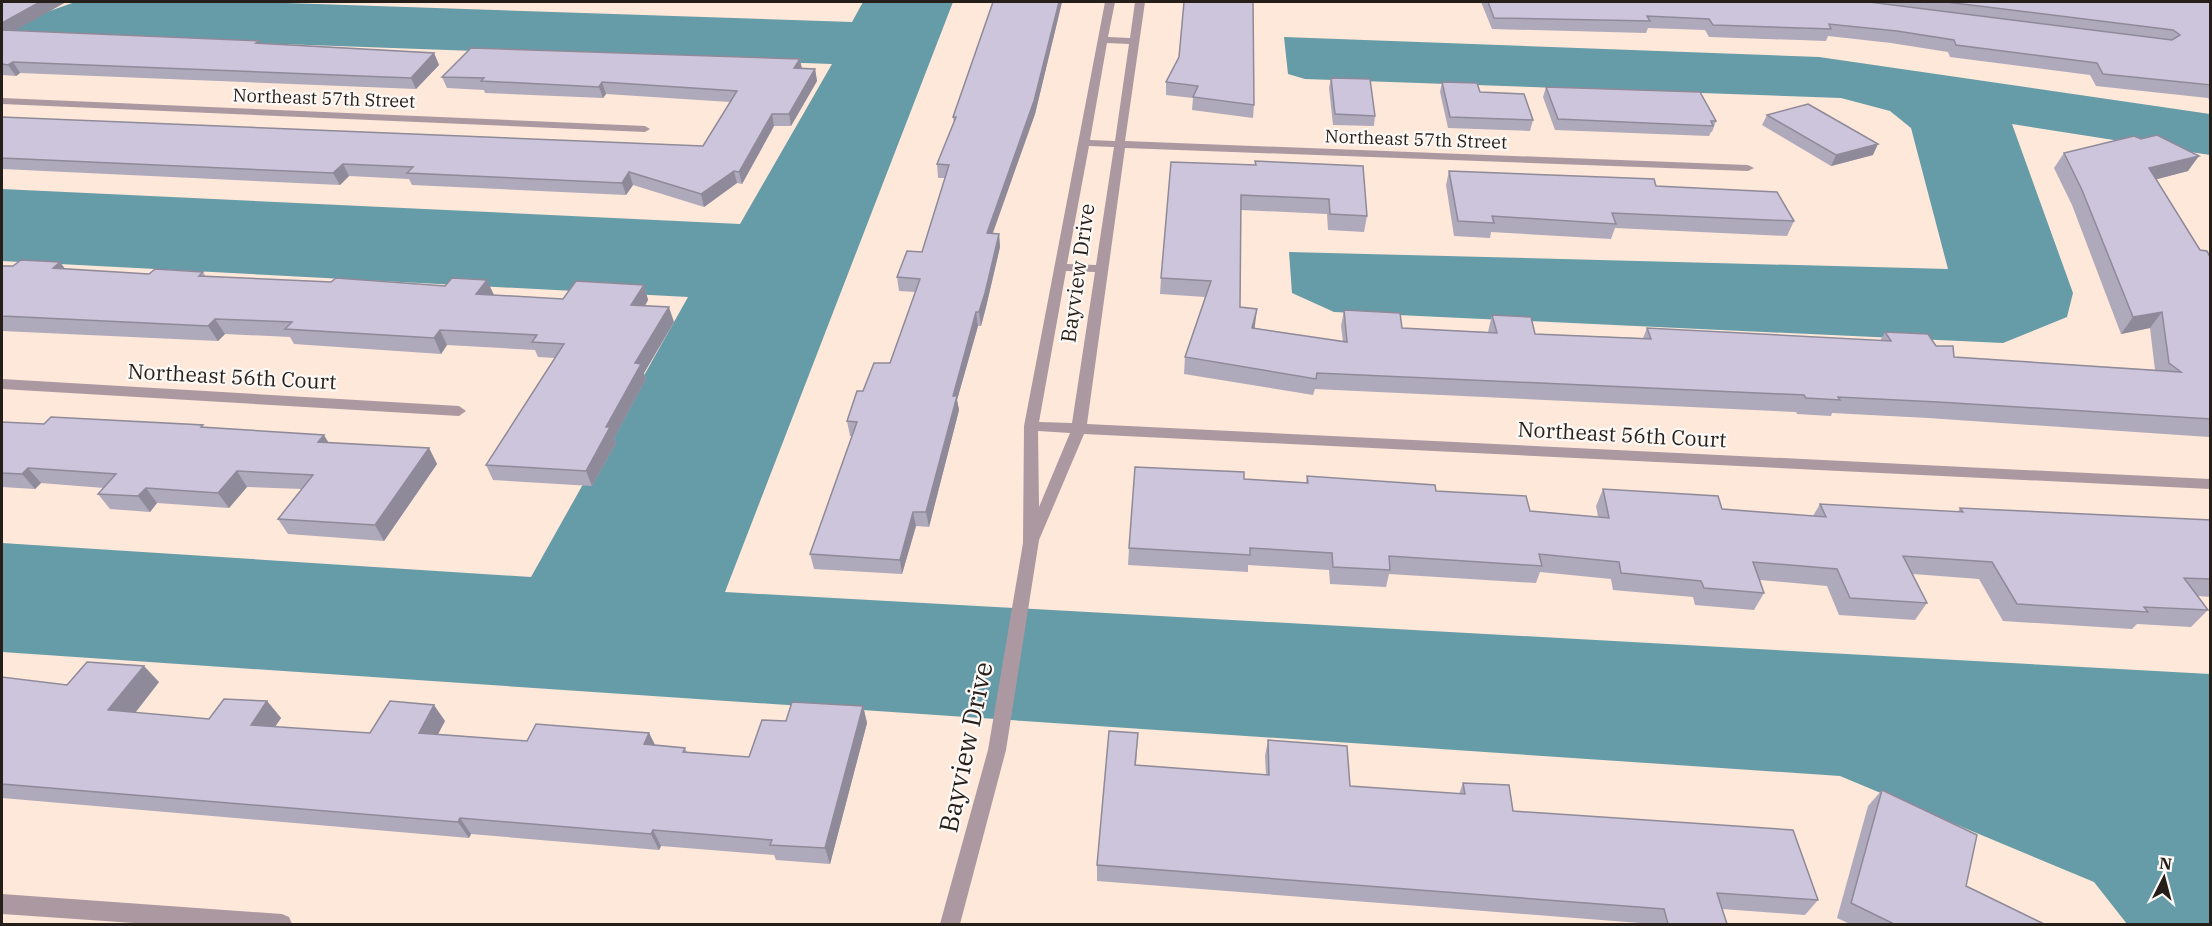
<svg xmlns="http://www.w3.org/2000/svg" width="2212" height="926" font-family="'IBM Plex Serif',serif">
  <rect width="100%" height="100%" fill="#fee8d9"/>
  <g fill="#669ba8">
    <polygon points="75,2 257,2 852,22 863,2 953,2 725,592 2210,674 2210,924 2127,924 2094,882 1840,776 2,652 2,543 531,577 688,297 2,261 2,189 740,224 832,64 2,34 2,28"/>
    <polygon points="1284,37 1819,57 2210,114 2210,155 2012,124 2073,293 2067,317 2003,343 1334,312 1292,293 1289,252 1948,269 1911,128 1890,111 1841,98 1305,79 1288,74"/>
  </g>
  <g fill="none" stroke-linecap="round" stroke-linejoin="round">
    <g fill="#ac98a1" fill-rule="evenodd">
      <path d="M1105 2H1115L1108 37 1130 38 1135 2H1145L1125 141 1748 165 1754 168 1748 171 1125 148 1087 424 2210 479V489L1084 434 1039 540 1006 750 960 924H940L988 750 1023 543 1024 426ZM1107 43 1129 44 1115 141 1090 140ZM1089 146 1114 147 1096 265 1067 264ZM1066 271 1095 272 1072 423 1039 422ZM1038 431 1070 433 1039 507Z"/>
      <polygon points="2,98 645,126 650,129 645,132 2,104"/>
      <polygon points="2,379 459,406 466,411 459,416 2,389"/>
      <polygon points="2,894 282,914 289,917 292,924 149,924 2,914"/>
    </g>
  </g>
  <g fill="#afa9bc">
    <polygon points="2,2 66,2 15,30 434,53 439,65 416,89 20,73 16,76 2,75"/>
    <polygon points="993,2 1062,2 1035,114 992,233 999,234 1000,247 986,307 981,326 978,326 957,400 959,410 929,527 916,526 902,574 814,569 810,554 852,436 850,436 847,421 863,391 890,363 915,292 899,291 897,277 922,252 945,178 938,178 937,164 954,123 953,117"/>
    <polygon points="1481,2 2211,2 2211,102 2208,98 2096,86 2090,75 1950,57 1948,52 1891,43 1828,36 1826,41 1709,37 1705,30 1648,28 1646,33 1492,29"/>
    <polygon points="1179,57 1254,105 1253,118 1192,110 1193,98 1166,95 1166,82"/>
    <polygon points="800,59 802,69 815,69 817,81 791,126 774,126 742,184 737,183 704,207 633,185 626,195 412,185 409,179 349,176 340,185 2,169 2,117 703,146 730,102 606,94 603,98 485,93 484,90 447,88 442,77"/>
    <polygon points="1331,78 1375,116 1374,126 1333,125 1329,88"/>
    <polygon points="1442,82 1480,92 1533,120 1530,131 1448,128 1440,92"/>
    <polygon points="1546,87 1716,121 1712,132 1711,132 1709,136 1555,130 1543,97"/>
    <polygon points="1767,115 1873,155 1831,166 1762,125"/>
    <polygon points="2064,153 2188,171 2156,179 2200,250 2211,259 2211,436 2209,437 1928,418 1832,413 1831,416 1797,414 1796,412 1315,389 1313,395 1184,374 1185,357 1205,297 1160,294 1161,278 1255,165 1255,161 1367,216 1364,232 1328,230 1327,214 1241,210 1240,307 1255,325 1255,328 1343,342 1341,326 1344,310 1402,328 1488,332 1492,315 1535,334 1643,338 1647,328 1880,341 1885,332 1936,346 1954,357 2155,370 2150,328 2121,334 2072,205 2054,168"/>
    <polygon points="1449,171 1656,186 1794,221 1787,236 1615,228 1611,239 1491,232 1490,238 1454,236 1446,185"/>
    <polygon points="60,262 65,269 149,274 203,272 206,277 331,282 445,286 487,280 493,295 563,299 644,285 648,300 645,306 674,322 644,373 646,379 614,438 616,443 592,486 493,480 486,465 555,358 538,357 535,350 447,345 441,354 294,344 290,337 225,334 218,341 2,331 2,266 13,266"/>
    <polygon points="2,422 44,424 205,428 329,443 429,448 437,464 384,541 288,534 278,519 302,489 247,487 229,508 157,503 150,512 110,509 98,494 104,488 41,483 35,489 2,487"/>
    <polygon points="1307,476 1436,491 1530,511 1598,517 1596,506 1603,489 1722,509 1813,516 1820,504 1958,512 1960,508 2211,520 2211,597 2198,596 2208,610 2191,627 2137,624 2132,629 2003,621 1979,579 1913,574 1927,603 1915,620 1839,615 1827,586 1760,580 1764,593 1754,610 1695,605 1693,597 1613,590 1611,579 1540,572 1536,583 1389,574 1386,587 1330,584 1329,570 1248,565 1248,572 1128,565 1129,548 1306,483"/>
    <polygon points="2,677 67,685 159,682 135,713 209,719 267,701 281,718 275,727 370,733 445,721 438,734 527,741 649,733 655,745 685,748 687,752 749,757 786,721 863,706 867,723 830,864 776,860 774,855 661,846 659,850 471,834 469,838 2,798"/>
    <polygon points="1138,733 1136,765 1266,775 1265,756 1268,740 1350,786 1459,794 1463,783 1513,811 1818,900 1805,915 1722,909 1727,924 1653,924 1097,881 1097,865"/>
    <polygon points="1882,790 1966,886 2044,924 1850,924 1837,918 1868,806"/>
  </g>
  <g fill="#8f8a99">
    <polygon points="40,2 66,2 2,38 2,23"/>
    <polygon points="1059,2 1062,2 1035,114 988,247 987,233"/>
    <polygon points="434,53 439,65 416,89 411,78"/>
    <polygon points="800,59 802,71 794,68"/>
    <polygon points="13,62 20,73 16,76 8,65"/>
    <polygon points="815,69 817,81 791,126 789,114"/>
    <polygon points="602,82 606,94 603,98 599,87"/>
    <polygon points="772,114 774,126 742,184 739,172"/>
    <polygon points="1878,144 1873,155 1831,166 1836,155"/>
    <polygon points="2199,156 2188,171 2139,184 2149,168"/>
    <polygon points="343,164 349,176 340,185 333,173"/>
    <polygon points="734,171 737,183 704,207 701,194"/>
    <polygon points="629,172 633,185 626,195 622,183"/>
    <polygon points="999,234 1000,247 986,307 981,326 979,312"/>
    <polygon points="60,262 71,277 53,268"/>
    <polygon points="487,280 494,295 483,309 476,294"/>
    <polygon points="644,285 648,300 636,320 631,305"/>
    <polygon points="669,307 674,322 644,373 646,379 614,438 616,443 592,486 586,471 635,363"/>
    <polygon points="1257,309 1255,325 1250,344 1252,328"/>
    <polygon points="976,312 978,326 957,400 959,410 929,527 926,512 953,396"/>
    <polygon points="2162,312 2150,328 2121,334 2133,317"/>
    <polygon points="215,319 225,334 218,341 208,326"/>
    <polygon points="440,330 447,345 441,354 434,338"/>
    <polygon points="324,435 333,450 318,442"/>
    <polygon points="429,448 437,464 384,541 375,525"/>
    <polygon points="28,468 41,483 35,489 22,474"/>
    <polygon points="237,471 247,487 229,508 218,493"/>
    <polygon points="146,488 157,503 150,512 138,496"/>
    <polygon points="913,512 916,526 902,574 900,560"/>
    <polygon points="144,666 159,682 124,727 108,710"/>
    <polygon points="267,701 281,718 265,741 251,725"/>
    <polygon points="434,705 445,721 430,749 419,733"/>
    <polygon points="863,706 867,723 830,864 825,848"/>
    <polygon points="649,733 657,749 644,744"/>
    <polygon points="460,818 471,834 469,838 458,822"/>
    <polygon points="653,830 661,846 659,850 651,834"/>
  </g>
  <g fill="#ccc5db" stroke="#8f8a99" stroke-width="1.5">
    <polygon points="2,2 40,2 2,23"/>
    <polygon points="993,2 1059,2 1034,101 987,233 999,234 985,293 979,312 976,312 953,396 957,396 926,512 913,512 900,560 810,554 857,422 847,421 857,391 863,391 874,363 890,363 920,279 897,277 907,251 922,252 949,165 937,164 956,117 953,117"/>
    <polygon points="1184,2 1253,2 1254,105 1193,97 1198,86 1166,82 1179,57"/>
    <polygon points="1488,2 1869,2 2172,40 2180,35 2173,30 1946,2 2211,2 2211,85 2103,74 2097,63 1956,45 1954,40 1897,31 1829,24 1831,29 1713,25 1709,19 1647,16 1650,21 1494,18"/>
    <polygon points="2,30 259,41 256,43 434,53 411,78 13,62 8,65 2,64"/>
    <polygon points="471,48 800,59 794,68 815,69 789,114 772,114 739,172 734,171 701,194 629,172 622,183 407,173 413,167 343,164 333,173 2,158 2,117 703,146 737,91 602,82 599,87 481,81 484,78 442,77"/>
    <polygon points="1331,78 1370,79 1375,116 1335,114"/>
    <polygon points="1442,82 1477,83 1480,92 1524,94 1533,120 1450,117"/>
    <polygon points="1546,87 1700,92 1716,121 1711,121 1713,126 1558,119"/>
    <polygon points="1808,104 1878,144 1836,155 1767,115"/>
    <polygon points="2157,135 2199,156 2149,168 2200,250 2207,251 2211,259 2211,419 1938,402 1838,397 1840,400 1806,398 1804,395 1317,373 1316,379 1185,357 1211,281 1161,278 1171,162 1256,165 1255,161 1363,166 1367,216 1330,214 1329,199 1241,195 1240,307 1257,309 1252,328 1347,342 1344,310 1400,313 1402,328 1497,333 1492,315 1531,317 1535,334 1651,339 1647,328 1891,341 1885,332 1928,334 1936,346 1953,346 1954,357 2181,372 2169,363 2162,312 2133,317 2082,190 2064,153 2134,136 2141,139"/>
    <polygon points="1449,171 1654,179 1656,186 1777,192 1794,221 1612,213 1616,224 1492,216 1494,223 1458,221"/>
    <polygon points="21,260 60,262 53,268 149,274 155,269 203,272 199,276 331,282 336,278 445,286 452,278 487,280 476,294 563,299 576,281 644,285 631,305 669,307 635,363 641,364 606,427 610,427 586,471 486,465 564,344 532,342 537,335 440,330 434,338 285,329 292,322 215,319 208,326 2,316 2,266 13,266"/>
    <polygon points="51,417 203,425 201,427 324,435 318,442 429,448 375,525 278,519 313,475 237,471 218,493 146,488 138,496 98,494 116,474 28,468 22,474 2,473 2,422 44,424"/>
    <polygon points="1135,467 1244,472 1244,479 1308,483 1307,476 1435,485 1436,491 1526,496 1530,511 1609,518 1603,489 1718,496 1722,509 1826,517 1820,504 1963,512 1960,508 2211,520 2211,579 2184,578 2208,610 2144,607 2148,612 2017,604 1992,562 1903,556 1927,603 1850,598 1837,569 1753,562 1764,593 1704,588 1701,581 1621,573 1619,562 1539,554 1542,566 1389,556 1390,570 1333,567 1332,553 1250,548 1250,555 1129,548"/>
    <polygon points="87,662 144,666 108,710 209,719 224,699 267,701 251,725 370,733 390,701 434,705 419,733 527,741 536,724 649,733 644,744 685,748 683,752 749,757 762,720 786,721 792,702 863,706 825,848 770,845 772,840 653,830 651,834 460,818 458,822 2,784 2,677 67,685"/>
    <polygon points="1109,731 1138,733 1135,765 1269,775 1268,740 1347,746 1350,786 1465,794 1463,783 1509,785 1513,811 1793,830 1818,900 1717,893 1727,924 1668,924 1664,909 1097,865"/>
    <polygon points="1882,790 1977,835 1966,886 2044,924 1894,924 1851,903"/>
  </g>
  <g text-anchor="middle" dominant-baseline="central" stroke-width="4.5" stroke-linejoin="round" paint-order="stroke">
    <g font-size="18" fill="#261e19" stroke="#fdf9f6">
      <text transform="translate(324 98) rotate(2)">Northeast 57th Street</text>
      <text transform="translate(1416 139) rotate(2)">Northeast 57th Street</text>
    </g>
    <g font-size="21" fill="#261e19" stroke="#fdf9f6">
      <text transform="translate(1077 273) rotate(-82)">Bayview Drive</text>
      <text transform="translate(232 376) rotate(3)">Northeast 56th Court</text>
      <text transform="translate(1622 434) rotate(3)">Northeast 56th Court</text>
    </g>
    <g font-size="26" fill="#261e19" stroke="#fdf9f6">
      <text transform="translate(965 747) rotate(-78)">Bayview Drive</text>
    </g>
  </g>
  <rect width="2212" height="926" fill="none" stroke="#261e19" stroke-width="6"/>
  <g transform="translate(2164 878) rotate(6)" stroke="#fdf9f6" stroke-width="4.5" paint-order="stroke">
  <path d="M0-4.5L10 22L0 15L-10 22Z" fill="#261e19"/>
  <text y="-9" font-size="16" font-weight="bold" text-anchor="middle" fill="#261e19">N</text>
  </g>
</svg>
